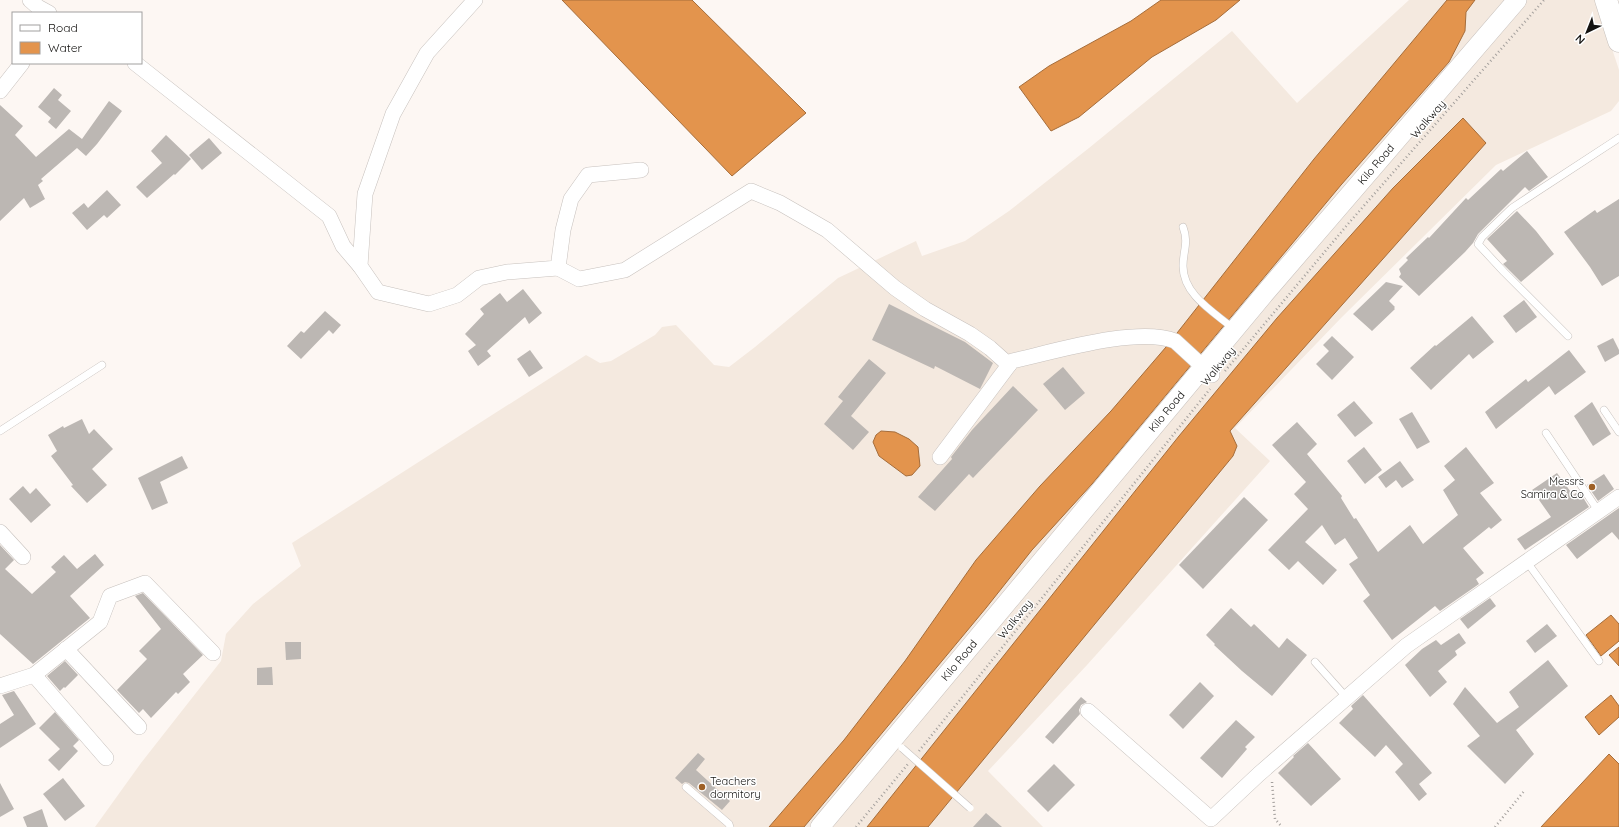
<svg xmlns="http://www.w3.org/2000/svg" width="1619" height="827" font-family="Quicksand,sans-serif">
  <rect width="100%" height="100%" fill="#fdf7f3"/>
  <polygon fill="#f4e9df" points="1409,0 1596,0 1619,70 1619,101 1611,111 1496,165 1342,317 1235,428 1270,461 1087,665 988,771 1043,827 95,827 141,763 221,661 226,634 253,604 301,566 292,543 586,355 600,363 611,361 655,335 662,327 676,325 714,365 729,367 755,347 838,278 916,241 922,256 965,241 1009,211 1089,148 1232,31 1297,103"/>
  <g fill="#e3944d" stroke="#a56d3b">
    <polygon points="562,0 692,0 806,113 732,176"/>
    <polygon points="1161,0 1240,0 1216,20 1152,57 1079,117 1051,131 1019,87 1049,66 1131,21"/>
    <polygon points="1447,0 1475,0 1466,12 1465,31 1449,62 1341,185 1092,484 1032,550 986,608 804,827 769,827 844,740 905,661 976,560 1040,486 1111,411 1166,347 1314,159"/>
    <polygon points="1463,118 1486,143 1230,431 1237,446 1233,456 928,827 867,827 1179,436 1277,318 1393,188"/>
    <polygon points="881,431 895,432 909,439 918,447 920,466 912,475 906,476 879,456 873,442 876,435"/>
    <polygon points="1611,615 1619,624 1619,641 1601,656 1586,635"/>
    <polygon points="1619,647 1619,666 1609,655"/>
    <polygon points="1611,695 1619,706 1619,717 1599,735 1585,717"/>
    <polygon points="1609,754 1619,764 1619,827 1541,827"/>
  </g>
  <g fill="#bcb7b3">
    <polygon points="54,88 62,95 58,100 71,111 56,129 48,122 51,118 38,107"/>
    <polygon points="109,101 122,111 97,144 86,156 77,148 41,179 43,181 38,185 45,199 30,208 24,198 0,221 0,105 23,126 15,135 36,157 69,129 82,139"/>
    <polygon points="166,135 191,159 175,175 174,174 147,198 136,187 162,163 151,151"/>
    <polygon points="209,138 222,153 202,170 189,155"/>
    <polygon points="1527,151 1548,177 1529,191 1525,187 1478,234 1473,243 1465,252 1419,296 1399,277 1401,274 1399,269 1408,260 1406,258 1428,237 1429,238 1466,198 1468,200 1501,169 1503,171"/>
    <polygon points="107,190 121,205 107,218 104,215 87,230 72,213 84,203 88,208"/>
    <polygon points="1619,199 1619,276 1602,286 1590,267 1564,232 1595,210 1597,213"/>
    <polygon points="1517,211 1536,231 1554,254 1521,282 1503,264 1507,261 1487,239"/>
    <polygon points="1386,282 1403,286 1389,301 1395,307 1394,308 1395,309 1372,331 1353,314"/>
    <polygon points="523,289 542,313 529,324 525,317 487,351 491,356 478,366 468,351 476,345 465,334 484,314 480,309 500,293 507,302"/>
    <polygon points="1524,300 1537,317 1516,333 1503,316"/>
    <polygon points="889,304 965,342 993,363 980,389 935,366 934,369 872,340"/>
    <polygon points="325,311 341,325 333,334 329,330 301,359 287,346 301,331 304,333"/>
    <polygon points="1472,316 1494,342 1473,359 1469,354 1431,390 1410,368 1435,345 1436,346"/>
    <polygon points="1332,336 1354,357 1332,380 1316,364 1329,351 1323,345"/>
    <polygon points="1613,338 1619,350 1619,354 1605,362 1597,346"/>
    <polygon points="530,350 543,368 529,377 517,359"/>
    <polygon points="1569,350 1586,372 1555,395 1549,386 1496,429 1485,412 1526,379 1528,382"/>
    <polygon points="869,359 886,373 851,416 869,432 853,450 824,424 843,401 838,397"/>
    <polygon points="1063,367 1085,393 1065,410 1043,384"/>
    <polygon points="1013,386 1038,410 973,478 969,474 935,511 918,497 952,459 951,457 972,430"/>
    <polygon points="1354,401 1373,423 1355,437 1337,415"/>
    <polygon points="1592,402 1611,434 1593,446 1574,416"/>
    <polygon points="1412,412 1430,442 1417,449 1399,419"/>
    <polygon points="82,419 89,434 94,429 113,449 92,469 107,485 87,503 71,486 73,485 51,456 57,451 48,435 63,426 64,428"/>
    <polygon points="1297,422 1317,444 1307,454 1342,496 1341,498 1354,519 1356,518 1378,552 1410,525 1423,544 1458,515 1443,490 1455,480 1444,466 1466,447 1494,483 1480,493 1502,520 1491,529 1489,527 1463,548 1484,573 1476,579 1479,584 1440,611 1435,606 1392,640 1363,601 1370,595 1349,564 1358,558 1345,538 1335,545 1322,525 1305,542 1337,570 1323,585 1298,561 1289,570 1268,550 1308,509 1294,494 1306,482 1272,445"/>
    <polygon points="1364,447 1382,470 1365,484 1347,461"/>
    <polygon points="182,456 188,468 160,482 168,503 152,510 138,478"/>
    <polygon points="1400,461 1414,480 1402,488 1396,480 1386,488 1378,477"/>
    <polygon points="1557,473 1573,495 1579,491 1589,507 1525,550 1517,539 1551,517 1532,490"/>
    <polygon points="1604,474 1614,489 1598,501 1587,485"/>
    <polygon points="23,486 30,494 36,488 51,505 31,523 9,499"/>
    <polygon points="1244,497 1268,520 1203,589 1179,565"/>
    <polygon points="1619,508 1619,540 1612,532 1577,559 1566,545"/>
    <polygon points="0,545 14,560 5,569 32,594 56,572 51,567 64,555 77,569 95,554 104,565 70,596 90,618 33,664 0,634"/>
    <polygon points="143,593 203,655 183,674 190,682 178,694 176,692 151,718 143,709 139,713 117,690 147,659 139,651 161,629 135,596"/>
    <polygon points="1490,598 1496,606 1468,629 1460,619"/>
    <polygon points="1231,608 1251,627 1254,624 1279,648 1287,638 1307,655 1272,696 1242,671 1214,645 1215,644 1206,635"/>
    <polygon points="1547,624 1557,636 1535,653 1526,641"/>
    <polygon points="1459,633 1466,643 1455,651 1457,655 1438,671 1447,682 1430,697 1405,665 1422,649 1436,640 1441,645"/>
    <polygon points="285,642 301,642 301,659 286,660"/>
    <polygon points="1548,660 1568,686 1516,730 1534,754 1505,784 1467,746 1480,736 1453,704 1465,687 1497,723 1519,707 1509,692"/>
    <polygon points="65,661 78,675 65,688 64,687 60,691 47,676"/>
    <polygon points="272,667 273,685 257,685 257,668"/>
    <polygon points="1200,682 1214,696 1183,729 1169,715"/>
    <polygon points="14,691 36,724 0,748 0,724 14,715 2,695"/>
    <polygon points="1363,695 1432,773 1419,784 1427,794 1419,801 1395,772 1403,764 1386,745 1375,757 1339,723 1353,709 1351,706"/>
    <polygon points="1081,697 1087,702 1081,705 1079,710 1080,714 1053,744 1045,737"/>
    <polygon points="55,712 79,740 73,746 78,751 59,771 48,760 60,749 39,728"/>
    <polygon points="1236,720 1255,737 1245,747 1247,749 1222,778 1200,758"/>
    <polygon points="1308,743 1341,779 1311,806 1278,773 1294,757 1293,756"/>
    <polygon points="698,753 705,759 696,770 730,801 722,810 689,783 685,782 682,784 675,778"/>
    <polygon points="1054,764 1075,785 1048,812 1027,791"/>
    <polygon points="63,778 85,806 65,821 43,794"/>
    <polygon points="0,783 14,809 0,817"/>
    <polygon points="42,809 48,827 27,827 23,817"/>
    <polygon points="986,813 1002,827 973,827"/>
  </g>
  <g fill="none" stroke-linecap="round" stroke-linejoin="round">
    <g stroke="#c7c1bd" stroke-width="8">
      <g id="service">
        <path d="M1183 227C1189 243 1183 251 1183 266 1183 295 1214 312 1234 329"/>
        <polyline points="1568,336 1504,272 1478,244 1482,237 1512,208 1619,138"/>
        <polyline points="1604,410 1619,432"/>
        <polyline points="0,431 102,365"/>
        <polyline points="1546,433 1599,512"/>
        <polyline points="1527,562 1599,661"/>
        <polyline points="1315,662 1347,698"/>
        <polyline points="686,787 729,824 730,827"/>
      </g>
    </g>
    <g stroke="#c7c1bd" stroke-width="16">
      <g id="minor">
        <polyline points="30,0 38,7 49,13"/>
        <polyline points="475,0 427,53 393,114 365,194 360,266 378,292 429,304 457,295 479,278 507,272 558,268 563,230 571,199 588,175 641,170"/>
        <polyline points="135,63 329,216 343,246 360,266"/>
        <polyline points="0,91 22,63"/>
        <polyline points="558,268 579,279 625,270 751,191 780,203 827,230 895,288 925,309 970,334 990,348 1009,365"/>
        <path d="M940 457 1012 361C1053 352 1137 326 1175 341L1212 375"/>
        <polyline points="0,532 23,557"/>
        <polyline points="66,649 139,727"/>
        <polyline points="34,675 106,758"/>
        <polyline points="0,686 34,675 100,622 110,596 145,583 213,653"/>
        <polyline points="1088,711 1211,819 1259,774 1406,646 1619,497"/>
      </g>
    </g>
    <g stroke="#c7c1bd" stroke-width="20">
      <g id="tertiary">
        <path id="s1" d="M820 827 1265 293 1517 0"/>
      </g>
    </g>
    <g stroke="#c7c1bd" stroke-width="23">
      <polyline id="primary" points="1606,0 1619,41"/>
    </g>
    <g stroke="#a39f9c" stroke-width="2.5" stroke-dasharray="1 3" stroke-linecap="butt">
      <polyline points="1225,371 1348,224 1544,0"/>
      <polyline points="919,751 1210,389"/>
      <polyline points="1272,782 1275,819 1282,827"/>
      <polyline points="856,827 908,764"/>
      <polyline points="1495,827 1525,790"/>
    </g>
    <use href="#service" stroke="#fff" stroke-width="7"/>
    <use href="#minor" stroke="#fff" stroke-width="15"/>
    <use href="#tertiary" stroke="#fff" stroke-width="19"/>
    <use href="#primary" stroke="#fff" stroke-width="22"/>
    <g stroke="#c7c1bd" stroke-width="8" stroke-linecap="butt">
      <polyline id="service-bridge" points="902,748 970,808"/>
    </g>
    <use href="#service-bridge" stroke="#fff" stroke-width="7"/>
  </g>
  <g fill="#9e6026" stroke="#fff" stroke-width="1.5">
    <circle cx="1592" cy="487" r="4"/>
    <circle cx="702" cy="787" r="4"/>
  </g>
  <g text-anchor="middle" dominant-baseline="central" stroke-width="3" stroke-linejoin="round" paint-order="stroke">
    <g font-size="11" fill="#131210" stroke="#fff">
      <text transform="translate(1428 119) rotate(-49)">Walkway</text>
      <text stroke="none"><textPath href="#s1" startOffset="865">Kilo Road</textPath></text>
      <text transform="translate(1218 366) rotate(-50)">Walkway</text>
      <text stroke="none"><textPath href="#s1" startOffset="541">Kilo Road</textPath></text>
      <text transform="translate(1015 619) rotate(-51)">Walkway</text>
      <text stroke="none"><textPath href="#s1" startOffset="217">Kilo Road</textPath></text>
    </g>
    <g font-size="11" fill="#131210" stroke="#fff" text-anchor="end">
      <text x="1584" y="481">Messrs<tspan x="1584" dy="13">Samira &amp; Co</tspan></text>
      <text x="710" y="781" text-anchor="start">Teachers<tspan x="710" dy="13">dormitory</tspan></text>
    </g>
  </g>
  <rect x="12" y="12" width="130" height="52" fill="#ffffff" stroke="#a1a09f"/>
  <rect x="20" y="25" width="20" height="6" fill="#ffffff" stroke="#a1a09f"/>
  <text x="48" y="32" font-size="12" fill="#131210">Road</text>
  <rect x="20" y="42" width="20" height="12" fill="#e3944d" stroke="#a1a09f"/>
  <text x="48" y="52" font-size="12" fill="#131210">Water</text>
  <g transform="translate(1587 32) rotate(223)" stroke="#ffffff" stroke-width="3" paint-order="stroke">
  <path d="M0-3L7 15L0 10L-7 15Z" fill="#131210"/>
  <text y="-6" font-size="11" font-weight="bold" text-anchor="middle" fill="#131210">N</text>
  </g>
</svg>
